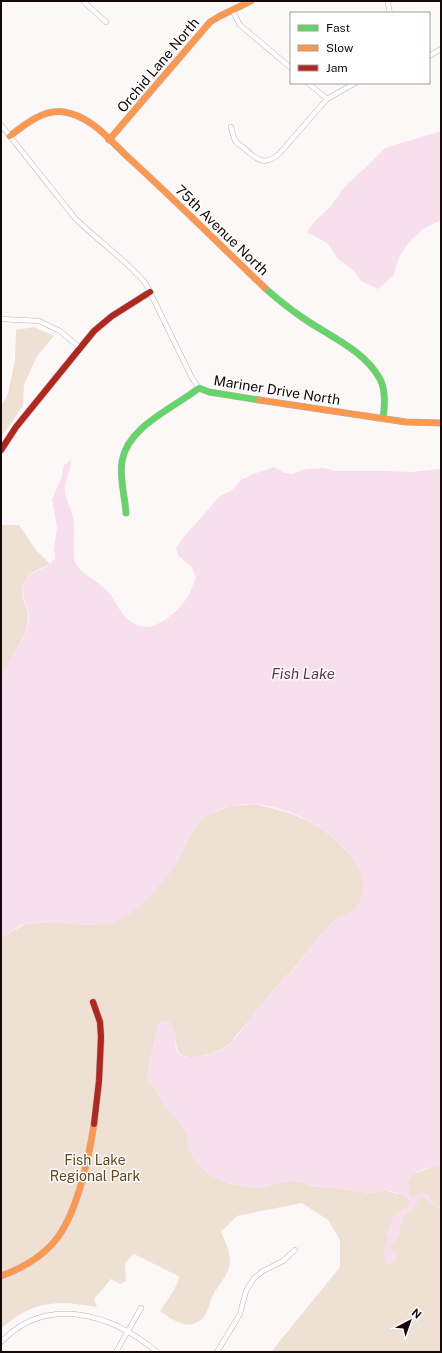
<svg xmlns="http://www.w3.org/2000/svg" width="442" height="1353" font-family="'Public Sans',sans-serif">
  <rect width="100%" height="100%" fill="#fdf8f8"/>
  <g fill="#efe0d4">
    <polygon points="34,327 54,336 37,356 24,385 23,406 1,437 1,406 8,394 15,360 16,330"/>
    <path d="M2 525H19L36 550 50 564C46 567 43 567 39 569 33 571 28 576 25 581 17 597 29 604 28 619 28 633 19 644 13 656 8 663 5 673 1 681Z"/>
    <path d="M254 804C291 812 317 820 344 848 352 856 359 865 362 876 364 886 363 900 356 908 350 916 338 916 331 924 318 937 308 952 296 966 293 970 289 973 285 977 276 987 267 998 258 1009 250 1019 243 1028 235 1037 233 1040 230 1044 227 1046 219 1052 200 1058 190 1057 175 1056 177 1047 175 1036 174 1031 172 1026 169 1022L164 1021 156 1034 147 1076 149 1081 156 1089 158 1095 184 1129 187 1135 189 1149 196 1162 209 1174 227 1183 260 1188 280 1182 294 1181 305 1183 311 1186 328 1188H338L370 1193 384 1190 398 1194 411 1175 436 1165H441V1352H271L340 1267V1240L328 1220 302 1203 237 1216 221 1232C226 1242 232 1257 229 1268 226 1277 218 1286 213 1295 210 1301 208 1312 204 1317 189 1333 173 1320 160 1311L174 1290 180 1277 134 1254 125 1263 126 1281 120 1284 111 1279 94 1299 97 1307C82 1305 66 1301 50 1304 32 1306 14 1316 1 1329V938L25 924 52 922 90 925 103 924 157 887 170 872 193 830 202 819 210 814 231 806Z"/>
  </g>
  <g fill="#f8dfed">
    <polygon points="441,131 441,220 423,229 411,240 400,255 393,276 378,289 361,281 354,271 338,259 327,243 307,232 314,222 331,206 346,185 364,169 385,148"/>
    <path d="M71 460C71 470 65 479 65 489 65 501 74 513 74 525 75 534 72 557 76 564 81 574 98 581 106 590 117 600 120 617 135 624 155 635 182 609 190 592 192 587 194 583 196 578L192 568 178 555 176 548 183 538 220 496 231 491 241 480 253 474 274 467 285 473 292 474 306 469 324 468 335 471H387L411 472 441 469V1165C432 1165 408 1173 407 1182L410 1185 408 1194 412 1199H414C418 1193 421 1193 428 1194L432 1202H429L424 1196 418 1199 416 1205 403 1217 402 1223 400 1227V1233L398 1237 391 1245 393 1251 397 1256 395 1260 390 1265 386 1264 384 1250 388 1238 385 1232 390 1229C389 1217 399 1211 408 1206L409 1202 405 1196 394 1192 384 1190 370 1193 338 1188H328L311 1186 305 1183 294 1181 280 1182 260 1188 227 1183 215 1178 209 1174 196 1162 189 1149 187 1135 184 1129 161 1101 156 1089 150 1082 147 1076 159 1021H164L169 1022C172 1026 174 1031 175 1036 176 1041 174 1049 179 1054 190 1062 220 1053 229 1045 239 1035 247 1023 255 1012 263 1003 272 993 280 983 285 977 290 973 296 967 308 953 318 936 332 923 341 914 356 914 360 900 364 889 363 874 357 864 348 849 327 831 312 823 295 813 275 806 255 804 240 803 224 807 211 814 192 823 188 842 179 859 169 876 139 911 121 919 95 931 66 920 39 923 34 924 28 923 24 924 16 927 9 934 1 938V681C5 672 8 663 13 655 20 644 28 633 29 619 29 604 17 594 26 580 31 572 38 570 46 567 49 565 52 561 55 559L54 550 57 528 52 500 62 476 64 465Z"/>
  </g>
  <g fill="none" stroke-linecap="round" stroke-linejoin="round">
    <polyline stroke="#f8dfed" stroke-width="1.5" points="432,1202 441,1210"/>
    <g stroke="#bbb2b2" stroke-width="5.5">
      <g id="street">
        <polyline points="83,1 106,22"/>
        <polyline points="389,1 388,4 390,13"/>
        <polyline points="232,10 240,25 291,68"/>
        <polyline points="429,56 441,49"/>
        <polyline points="308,83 327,99"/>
        <path d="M1 125 74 217C97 241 125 258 146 284L192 378 199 388"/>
        <path d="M231 127C232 131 233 136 235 140 236 143 241 146 244 148 256 159 264 167 279 154L327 99 355 83"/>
        <polyline points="1,319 39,321 60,331 80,348"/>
        <path d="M1 1342C47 1294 112 1314 157 1352"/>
        <polyline points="116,1352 141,1308"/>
        <polyline points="217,1352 240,1314 246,1291 254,1278 263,1271 283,1261 295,1250"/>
      </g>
    </g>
    <g stroke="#bbb2b2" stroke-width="7">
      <g id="fast">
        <path d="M265 288C277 299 290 309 303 318 329 336 364 350 380 379 386 391 385 405 383 418"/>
        <path d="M126 513C125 496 119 477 122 461 128 426 174 408 199 388L209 392 259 400"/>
      </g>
    </g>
    <g stroke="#bbb2b2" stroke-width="7">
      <g id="slow">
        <path d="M10 136C25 124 44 109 64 112 92 116 111 142 130 159 176 201 220 245 265 288"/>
        <polyline points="109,140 210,22 220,16 251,1"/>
        <polyline points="259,400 406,422 441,423"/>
        <path d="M1 1276C23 1268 44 1256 58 1237 78 1209 89 1157 94 1124"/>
      </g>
    </g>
    <g stroke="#bbb2b2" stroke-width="7">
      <g id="jam">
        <polyline points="1,450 16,427 94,331 112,316 150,292"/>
        <polyline points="93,1002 100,1022 101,1037 99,1081 94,1124"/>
      </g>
    </g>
    <use href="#street" stroke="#fffefe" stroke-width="4.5"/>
    <use href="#fast" stroke="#63d668" stroke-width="6"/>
    <use href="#slow" stroke="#ff974d" stroke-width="6"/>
    <use href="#jam" stroke="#b3261e" stroke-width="6"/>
  </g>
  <g text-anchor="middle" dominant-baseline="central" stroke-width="3" stroke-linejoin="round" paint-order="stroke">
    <g font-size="14" fill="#140908" stroke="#fff">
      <text transform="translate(158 65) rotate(-50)">Orchid Lane North</text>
      <text transform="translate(222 230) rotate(44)">75th Avenue North</text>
      <text transform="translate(277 390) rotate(9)">Mariner Drive North</text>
    </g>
    <g font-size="14" fill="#6a441a" stroke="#fff">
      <text x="95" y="1160">Fish Lake<tspan x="95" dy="16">Regional Park</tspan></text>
    </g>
    <g font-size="15" font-style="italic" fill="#633553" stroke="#fff">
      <text x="303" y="673">Fish Lake</text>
    </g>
  </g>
  <rect width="442" height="1353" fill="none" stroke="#140908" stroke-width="4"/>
  <rect x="290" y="12" width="140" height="72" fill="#ffffff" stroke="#a19d9c"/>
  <rect x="298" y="25" width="20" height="6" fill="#63d668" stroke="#a19d9c"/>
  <text x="326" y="32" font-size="12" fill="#140908">Fast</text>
  <rect x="298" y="45" width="20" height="6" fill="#ff974d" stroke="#a19d9c"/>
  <text x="326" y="52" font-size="12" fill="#140908">Slow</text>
  <rect x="298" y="65" width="20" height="6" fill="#b3261e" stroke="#a19d9c"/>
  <text x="326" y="72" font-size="12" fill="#140908">Jam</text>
  <g transform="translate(410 1321) rotate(41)" stroke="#ffffff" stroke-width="3" paint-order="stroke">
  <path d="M0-3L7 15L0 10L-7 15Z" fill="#140908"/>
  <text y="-6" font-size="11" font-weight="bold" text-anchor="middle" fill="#140908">N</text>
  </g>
</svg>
